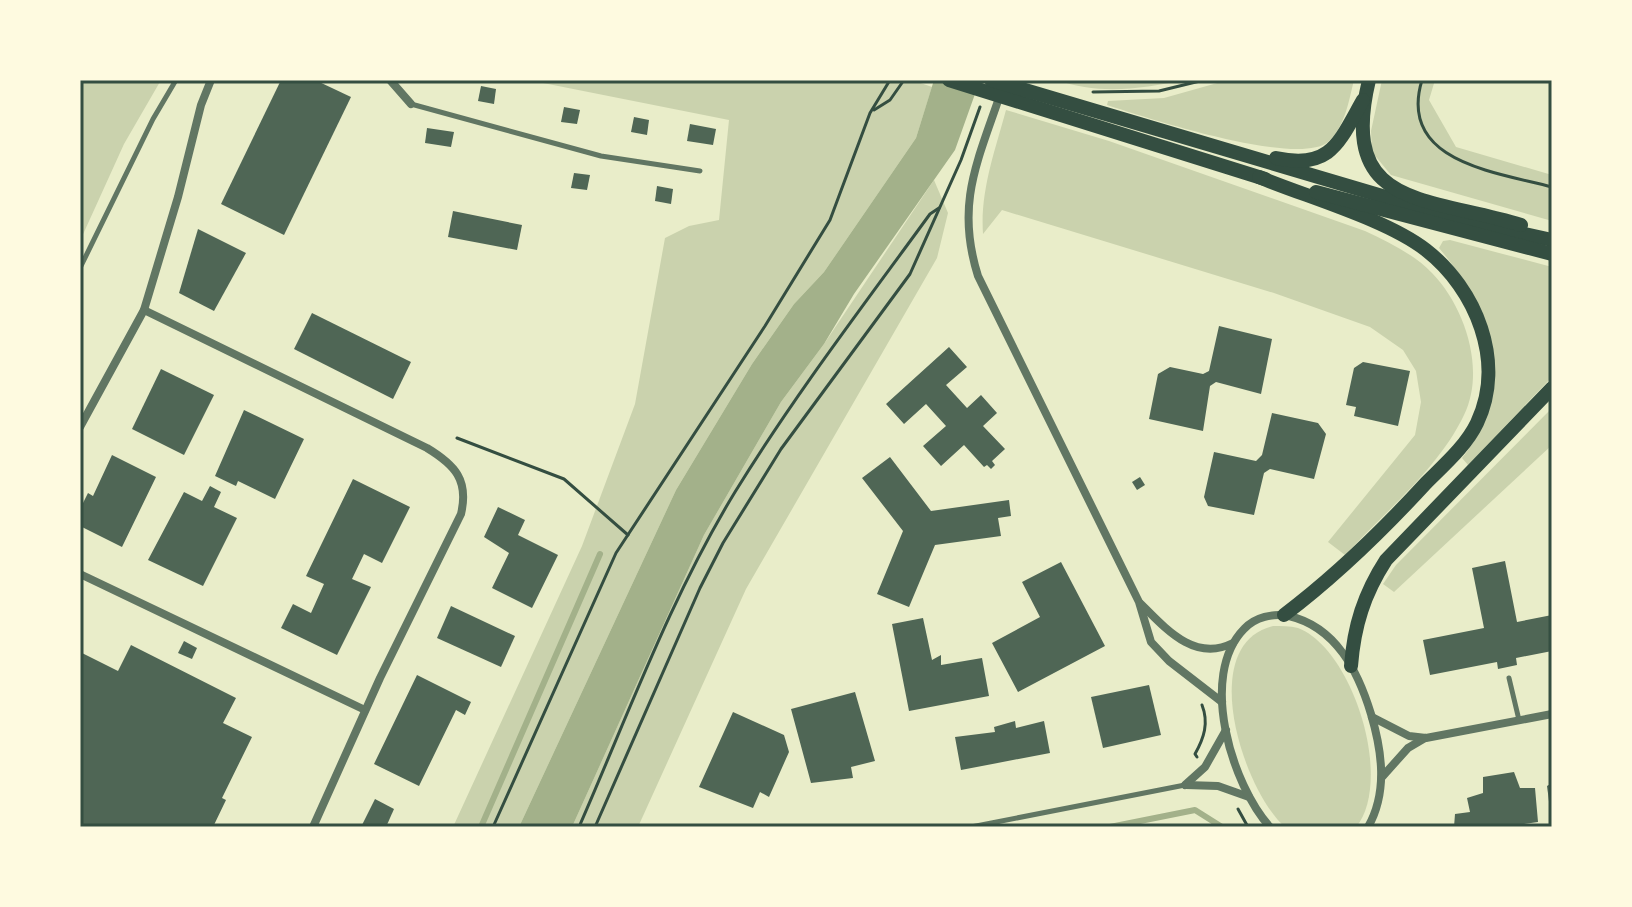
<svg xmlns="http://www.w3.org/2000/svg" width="1632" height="907" font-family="'PT Sans Narrow',sans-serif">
  <rect width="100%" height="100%" fill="#e9edc9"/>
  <g fill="#cad2ad">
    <path d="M80,80H161L124,144L80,241Z"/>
    <path d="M528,80H912L932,87L916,138L824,272L794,304L752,364L676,490L519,827H453L582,546L635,404L665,238L689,226L719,220L729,120Z"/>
    <path d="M1057,80H1184C1142,89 1098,95 1057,80Z"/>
    <path d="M1228,80H1354C1349,100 1345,127 1328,142C1297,167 1147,118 1107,105L1108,101L1164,98Z"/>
    <path d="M1382,80H1435L1429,100L1456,147L1552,175V221L1391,175L1372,152L1371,131Z"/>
    <path d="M1006,110L1109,141L1365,231C1388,242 1414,254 1432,273C1465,307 1486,370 1464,415C1439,468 1385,512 1345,555L1328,542L1415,435L1421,402L1416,371L1403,350L1370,327L1274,293L1002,210L983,234C980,191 995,151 1006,110Z"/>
    <path d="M934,180L948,213L937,258L746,589L638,827H572L704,535L781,402L824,344Z"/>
    <path d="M1450,240L1552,267V377L1468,465L1462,458C1518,389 1491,309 1439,248L1443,241Z"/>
    <path d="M1552,408V445L1394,592L1383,584L1396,565Z"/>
    <path d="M1273,626C1281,626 1290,626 1298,628C1353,649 1394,781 1356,827H1285C1244,792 1195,645 1273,626Z"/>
  </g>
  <path fill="#a3b18a" d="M934,80H980L955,150L854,294L824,344L781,402L704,535L572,827H519L676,490L752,364L794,304L824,272L916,138Z"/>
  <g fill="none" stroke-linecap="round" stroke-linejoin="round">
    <g stroke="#a3b18a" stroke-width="6">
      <path d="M481,827L600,554"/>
      <path d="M1110,827L1195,810L1222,827"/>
    </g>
  </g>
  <g fill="#4f6655">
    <path d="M281,80H315L351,97L284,235L221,204Z"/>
    <path d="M481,86L496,89L494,104L478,101Z"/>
    <path d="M564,107L580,110L577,124L561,122Z"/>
    <path d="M634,117L649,120L647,135L631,132Z"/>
    <path d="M690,124L716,129L713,145L687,141Z"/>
    <path d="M427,128L454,132L451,147L425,143Z"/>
    <path d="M574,173L590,175L587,190L571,188Z"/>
    <path d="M657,186L673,189L671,204L655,201Z"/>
    <path d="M453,211L522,225L517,250L448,237Z"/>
    <path d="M198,229L246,253L214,311L179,293Z"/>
    <path d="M312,313L411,362L393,399L294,349Z"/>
    <path d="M1219,326L1272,339L1261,394L1216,382L1210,386L1203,431L1149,419L1158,374L1170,367L1203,374L1209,371Z"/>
    <path d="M949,347L967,367L946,385L967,408L981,395L997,413L983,426L1005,449L992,461L995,465L991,469L987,465L984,467L964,445L941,466L923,446L946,426L926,404L904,424L886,404Z"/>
    <path d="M1363,362L1410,371L1398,426L1354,416L1356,407L1346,405L1354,368Z"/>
    <path d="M161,369L214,395L184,455L132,429Z"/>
    <path d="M244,410L304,439L275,499L238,481L236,486L215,476Z"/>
    <path d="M1272,413L1318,423L1326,434L1314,479L1270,469L1264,473L1254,515L1208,506L1204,497L1214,452L1256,461L1262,455Z"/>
    <path d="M112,455L156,477L122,547L80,526V509L88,493L93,496Z"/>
    <path d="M890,457L931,511L1009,500L1011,516L998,518L1001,536L935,545L909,607L877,594L903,531L862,478Z"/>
    <path d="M1140,477L1145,485L1137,490L1132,482Z"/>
    <path d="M353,479L410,507L382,563L364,554L352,579L371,587L337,655L281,628L293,604L311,613L324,584L306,576Z"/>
    <path d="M210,486L221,492L214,507L237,518L203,586L148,560L184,492L202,501Z"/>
    <path d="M498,507L525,520L518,535L558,555L532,608L492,588L509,553L484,537Z"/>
    <path d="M1505,561L1517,622L1552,615V651L1516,658L1517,665L1498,669L1497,662L1430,675L1423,640L1484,628L1472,568Z"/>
    <path d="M1061,562L1105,646L1018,692L992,643L1040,617L1022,582Z"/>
    <path d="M451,606L515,636L501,667L437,638Z"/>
    <path d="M923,618L932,660L941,655V665L982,658L989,696L909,711L892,624Z"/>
    <path d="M184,641L197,648L192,659L178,653Z"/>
    <path d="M131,645L236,698L223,723L252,737L222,798L226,800L213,827H80V652L118,671Z"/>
    <path d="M417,675L471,702L465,715L456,710L419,786L374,764Z"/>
    <path d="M1149,685L1161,735L1103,748L1091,697Z"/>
    <path d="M855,692L875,761L851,767L853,778L811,783L791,709Z"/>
    <path d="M733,712L784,735L789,752L769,797L760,792L753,808L699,787Z"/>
    <path d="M1015,721L1016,728L1044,721L1050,753L961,770L955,737L995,732L994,727Z"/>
    <path d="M1514,772L1520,788H1535L1538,822L1524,824V827H1454L1455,814L1470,812L1467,798L1483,793V777Z"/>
    <path d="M1552,783V809H1550L1547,786Z"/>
    <path d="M375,799L394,809L386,827H361Z"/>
  </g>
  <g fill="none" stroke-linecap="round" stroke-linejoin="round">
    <g stroke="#344e41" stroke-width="3">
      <path d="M1055,80L1068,81"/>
      <path d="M1422,80C1397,162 1496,172 1552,187"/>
      <path d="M1093,92L1159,91L1204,80"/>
      <path d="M874,110L890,100L904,80"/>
      <path d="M457,438L564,479L628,535"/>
      <path d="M1197,757L1195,754C1204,738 1209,723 1202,705"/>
      <path d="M1238,809L1248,827"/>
      <path d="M493,827L616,553L765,326L830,220L870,113L890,80"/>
      <path d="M579,827C628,715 671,597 735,492C794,396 863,306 930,214L939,208"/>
      <path d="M595,827L700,588L723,543L781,449L910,274L961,160L980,107"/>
    </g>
    <g stroke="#617663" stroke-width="5">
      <path d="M411,104L601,156L700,171"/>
      <path d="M80,268L153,119L176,80"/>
      <path d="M1509,678L1519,720"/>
      <path d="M971,827L1185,785"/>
    </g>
    <g stroke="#617663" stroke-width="8">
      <path d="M390,80L411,104"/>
      <path d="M1001,92C978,161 955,203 978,276L1139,602L1151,642L1169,661L1222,702"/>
      <path d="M144,310L427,448C455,465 469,480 461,514L380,678L313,827"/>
      <path d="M80,427L144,310L178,197L201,105L211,80"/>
      <path d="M80,574L365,710"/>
      <path d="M1141,604C1167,630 1195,662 1233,643"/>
      <path d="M1372,717L1409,736L1426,738L1552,714"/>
      <path d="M1382,777L1408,748L1425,738"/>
      <path d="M1185,785L1205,767L1226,730"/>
      <path d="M1186,785L1218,786L1249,797"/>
      <path d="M1270,827C1232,785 1198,676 1244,629C1255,617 1273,613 1289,616C1336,627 1358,671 1371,714C1382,751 1388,792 1368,827"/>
    </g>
    <g stroke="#344e41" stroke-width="14">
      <path d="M949,80L1265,179"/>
      <path d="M991,80L1470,222L1552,240"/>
      <path d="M1369,80C1338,210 1428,196 1521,225"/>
      <path d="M1276,158C1331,170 1339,142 1363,100"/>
      <path d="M1259,177C1307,197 1386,219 1426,250C1476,289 1506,362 1477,423C1466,446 1444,465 1426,483C1381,532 1337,575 1284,615"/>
      <path d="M1316,192L1552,254"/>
      <path d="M1351,666C1354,626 1364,594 1386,560L1552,388"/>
    </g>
  </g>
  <rect width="1632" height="907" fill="none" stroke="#fefae0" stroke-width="164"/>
  <rect x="82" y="82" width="1468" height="743" fill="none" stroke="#344e41" stroke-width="3"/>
</svg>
